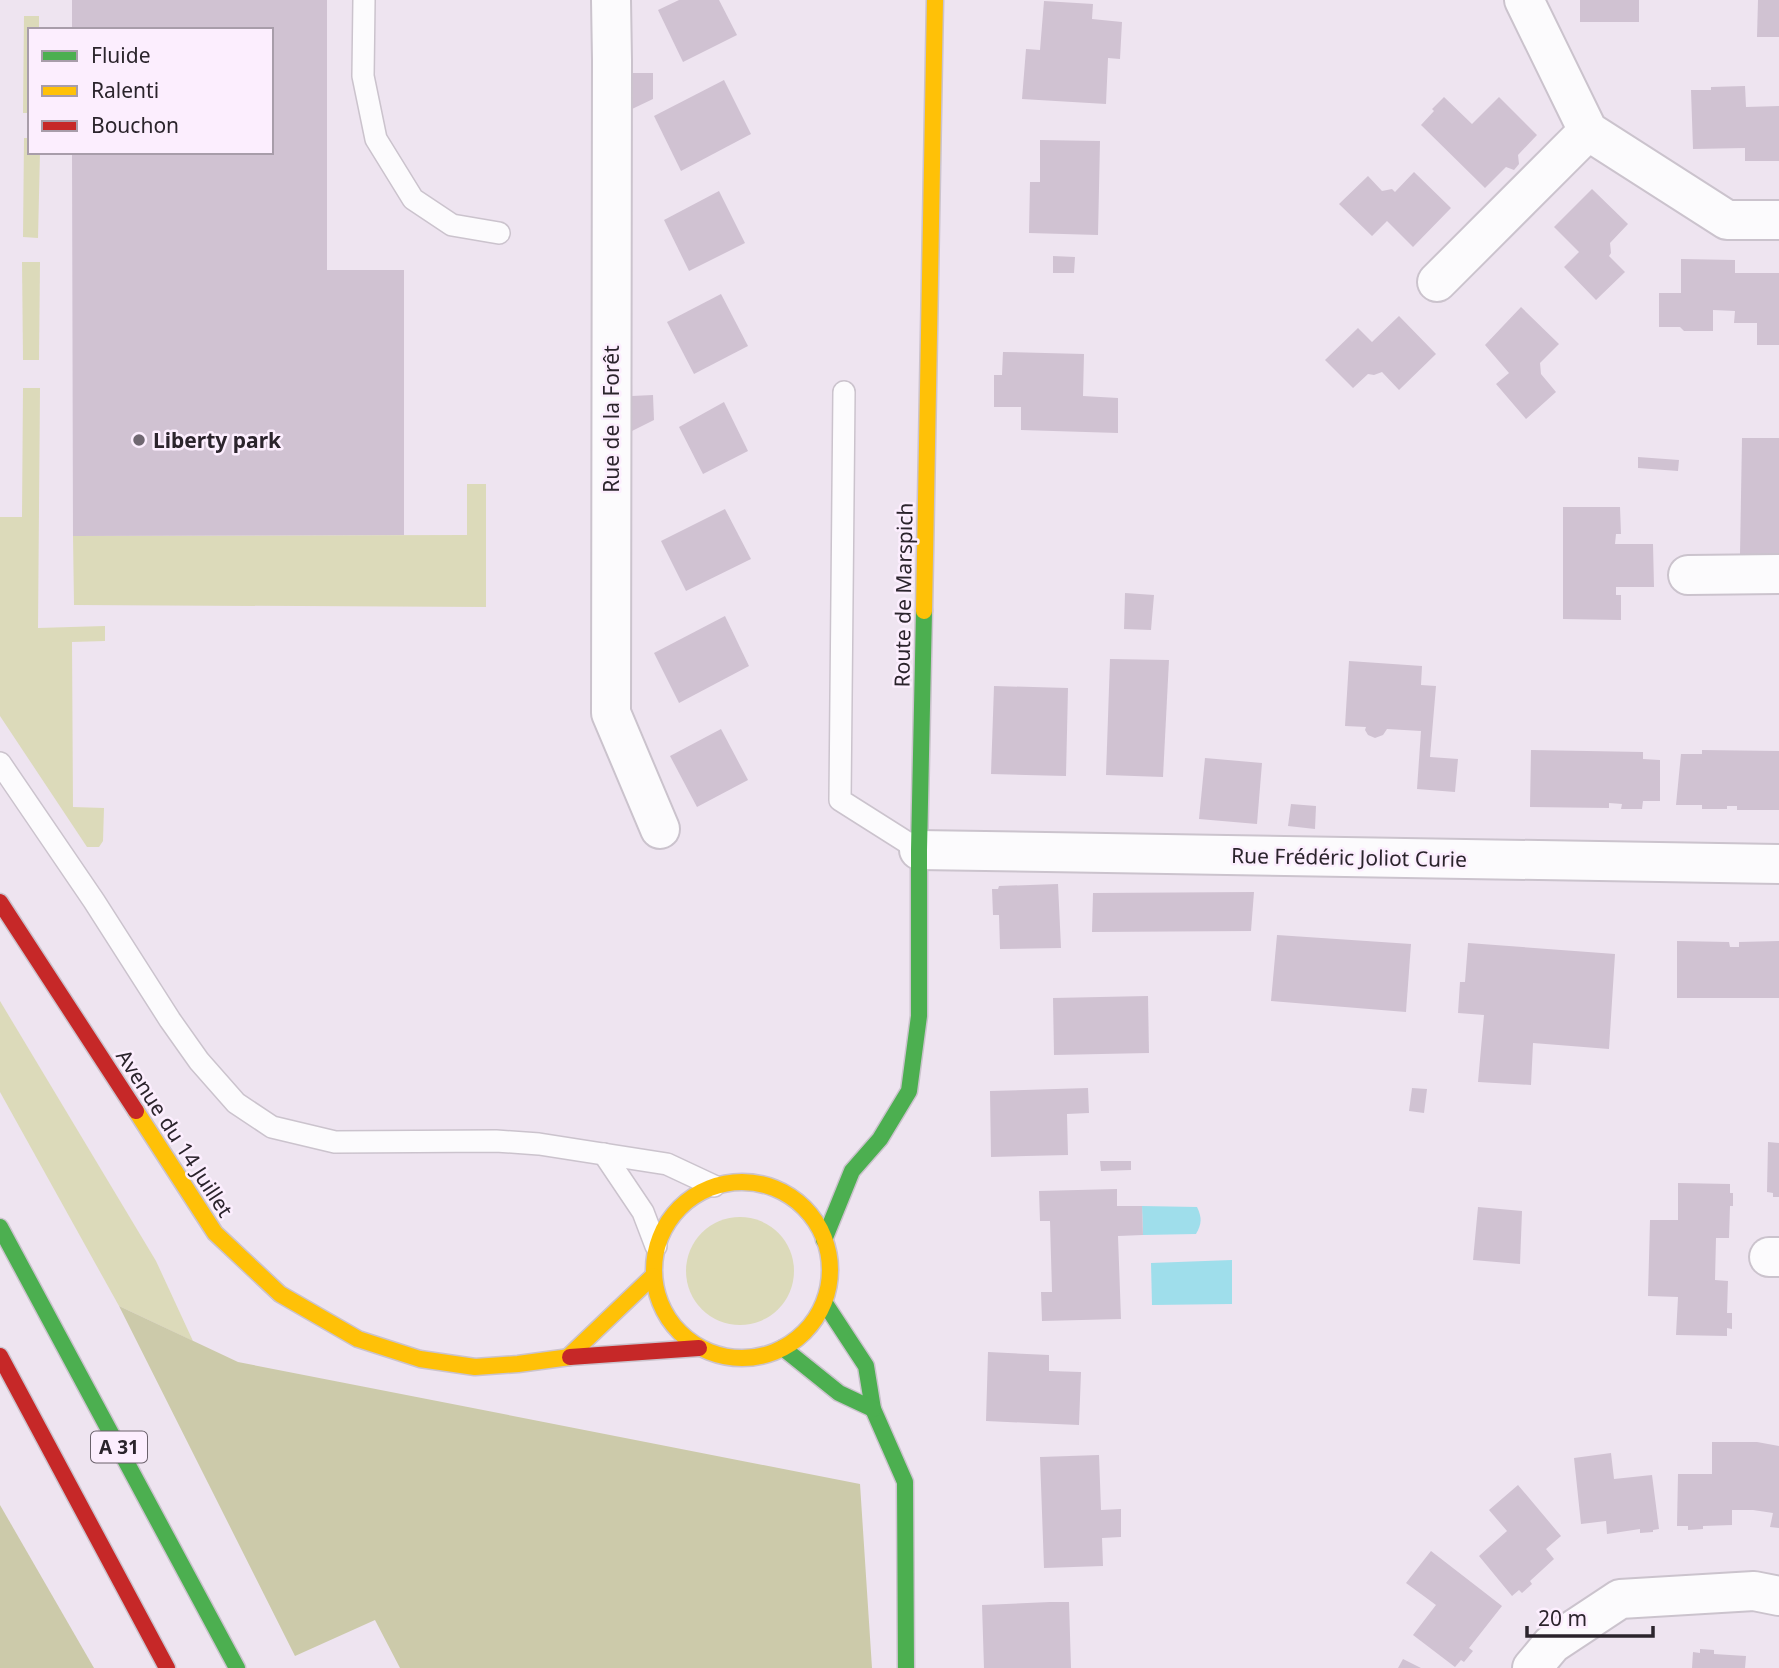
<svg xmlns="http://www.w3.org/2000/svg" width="1779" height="1668" font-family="'Noto Sans',sans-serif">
  <rect width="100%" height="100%" fill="#eee4f0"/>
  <g fill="#dcdaba">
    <path d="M24,16H39V30H30V113H23Z"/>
    <path d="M24,138H30V152H40L38,238L23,237Z"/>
    <path d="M22,262H40L39,360H23Z"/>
    <path d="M23,388H40L38,628L105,626V641L72,642L73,807L104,808L103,841L99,847H87L0,716V517H22Z"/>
    <path d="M467,484H486V607L74,605L73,536L467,535Z"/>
    <path d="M0,1001L156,1261L193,1341L119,1306L0,1092Z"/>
    <circle cx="740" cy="1271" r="54"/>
  </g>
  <g fill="#cccaaa">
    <path d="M119,1306L238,1362L860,1484L872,1668H400L375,1620L295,1656Z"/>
    <path d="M0,1505L94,1668H0Z"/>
  </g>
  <g fill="#9fdeeb">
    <path d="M1142,1206L1197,1207C1202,1218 1202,1223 1196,1234L1143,1235Z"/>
    <path d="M1232,1260V1304L1152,1305L1151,1263Z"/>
  </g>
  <g fill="#d0c2d2">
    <path d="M72,0H327V270H404V535L73,536L72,152H271V30H72Z"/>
    <path d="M679,0H719L737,35L683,62L658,10Z"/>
    <rect x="1580" y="0" width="59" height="22"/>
    <path d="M1758,0H1779V37H1757Z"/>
    <path d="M1044,1L1093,4L1092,19L1122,22L1120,59L1108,58L1106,104L1022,99L1026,49L1040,50Z"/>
    <path d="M631,73H653V99L632,109Z"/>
    <path d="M724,80L751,134L681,171L654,116Z"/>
    <path d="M1745,86L1746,107L1779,106V161H1745V148L1693,149L1691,90H1711V87Z"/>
    <path d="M1444,97L1472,124L1499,97L1537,135L1518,155L1519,164L1514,170L1506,167L1485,188L1421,125L1434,111L1432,109Z"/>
    <path d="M1040,140L1100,141L1098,235L1029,233L1030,182H1040Z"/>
    <path d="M1414,172L1451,208L1413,247L1387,221L1372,236L1339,204L1368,176L1382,191L1392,189L1395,192Z"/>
    <path d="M1592,189L1628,224L1610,243L1611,253L1609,256L1625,272L1596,300L1564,267L1579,252L1554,227Z"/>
    <path d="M719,191L745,243L689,271L664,220Z"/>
    <path d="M1053,256L1075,257L1074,273H1053Z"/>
    <path d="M1681,259L1735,260V273H1779V345H1757V323H1734L1735,311L1713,310V331H1684L1680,327H1659V293H1681Z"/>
    <path d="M721,294L748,346L694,374L667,322Z"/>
    <path d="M1521,307L1559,344L1540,363L1541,374L1556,392L1526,419L1496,384L1509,373L1485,345Z"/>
    <path d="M1399,316L1436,354L1399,390L1382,372L1374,375L1368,374L1353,388L1325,360L1358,328L1372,342Z"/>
    <path d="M1003,352L1084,354L1083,396L1118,398V433L1021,430V407H994V375H1002Z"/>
    <path d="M653,395L654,420L632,431V396Z"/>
    <path d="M724,402L748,451L703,474L679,427Z"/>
    <path d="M1742,438H1779V556L1740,555Z"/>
    <path d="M1638,457L1679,460L1678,471L1638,468Z"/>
    <path d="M1563,507H1620L1621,534H1616L1615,544H1653L1654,587H1616V595H1621V620L1563,619Z"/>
    <path d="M725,509L751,559L686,591L661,541Z"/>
    <path d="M1125,593L1154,595L1151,630L1124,629Z"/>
    <path d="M725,616L749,666L679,703L654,653Z"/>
    <path d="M1110,659L1169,660L1163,777L1106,775Z"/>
    <path d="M1349,661L1422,666L1421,685L1436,686L1430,757L1458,759L1455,792L1417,789L1421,731L1387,729L1383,735L1375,738L1368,735L1365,730L1366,727L1345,726Z"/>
    <path d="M994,686L1068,688L1066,776L991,774Z"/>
    <path d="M721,729L748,780L697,807L670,756Z"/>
    <path d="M1531,750L1643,752V759L1660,760V801H1643L1642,809H1621L1622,804L1609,803V808L1530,807Z"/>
    <path d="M1702,750L1779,751V810H1737V806H1727V809H1702V805H1676L1681,754H1702Z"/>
    <path d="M1205,758L1262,763L1257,824L1199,819Z"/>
    <path d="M1291,804L1316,806L1315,829L1288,826Z"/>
    <path d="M1058,884L1061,948L1000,949L999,915H993L992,889H998L999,886Z"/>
    <path d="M1254,892L1251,931L1092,932L1093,893Z"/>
    <path d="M1277,935L1411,944L1406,1012L1271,1001Z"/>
    <path d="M1677,941L1729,942L1730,947H1739V942L1779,941V998H1677Z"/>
    <path d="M1468,943L1615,954L1609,1049L1533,1043L1531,1085L1478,1082L1484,1015L1458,1013L1460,982H1465Z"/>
    <path d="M1148,996L1149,1053L1054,1055L1053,998Z"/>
    <path d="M1088,1088L1089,1113L1067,1114L1068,1155L991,1157L990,1091Z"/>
    <path d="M1412,1088L1427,1089L1424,1113L1409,1111Z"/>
    <path d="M1768,1142L1779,1143V1197H1773V1193L1767,1192Z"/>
    <path d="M1100,1161H1131V1170L1101,1171Z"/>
    <path d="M1678,1183L1730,1184V1193H1733V1206H1730L1729,1238H1716L1715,1280L1728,1281L1727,1313H1732V1329L1727,1328V1336L1676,1335L1678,1297L1648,1296L1650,1220H1678Z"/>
    <path d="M1117,1189V1206H1142L1143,1235L1118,1236L1121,1319L1042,1321L1041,1292H1052L1050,1221H1040L1039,1191Z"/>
    <path d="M1478,1207L1522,1211L1520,1264L1473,1260Z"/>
    <path d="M988,1352L1049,1355V1371L1081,1372L1079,1425L986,1421Z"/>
    <path d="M1712,1442H1757L1779,1446V1528L1770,1527L1773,1513L1753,1510H1732V1525L1703,1526V1529L1688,1530V1526H1677L1678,1474H1712Z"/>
    <path d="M1611,1453L1614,1479L1652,1475L1659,1529L1653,1530V1532L1640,1533V1529L1607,1534L1606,1521L1581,1524L1574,1458Z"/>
    <path d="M1099,1455L1101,1510L1121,1509V1537L1102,1538L1103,1566L1044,1568L1040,1457Z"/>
    <path d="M1518,1485L1561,1536L1546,1549L1554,1559L1530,1581L1532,1584L1522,1593L1519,1590L1512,1596L1479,1556L1507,1531L1489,1510Z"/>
    <path d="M1431,1551L1502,1606L1469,1648L1473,1651L1464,1662L1461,1660L1455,1667L1413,1635L1436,1605L1406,1583Z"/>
    <path d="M1050,1602H1069L1071,1668H984L982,1605Z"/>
    <path d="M1700,1649L1714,1650V1654L1746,1656L1745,1668H1692L1693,1652L1700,1653Z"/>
    <path d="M1403,1659L1421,1668H1398Z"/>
  </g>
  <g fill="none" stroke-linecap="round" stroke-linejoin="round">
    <g stroke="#cbc3cd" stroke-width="24">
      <g id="lane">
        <path d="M364,0L363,76L376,139L413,199L452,225L499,233"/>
        <path d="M844,392L840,800L919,850"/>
        <path d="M0,763L94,901L170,1020L199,1061L236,1103L272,1127L335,1142L496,1141L539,1144L667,1164L714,1186"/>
        <path d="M604,1154L643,1212L656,1246"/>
      </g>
    </g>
    <g stroke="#cbc3cd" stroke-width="42">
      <g id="street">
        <path d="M611,0L612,60L611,713L660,829"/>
        <path d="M1524,0L1588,131L1727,220H1779"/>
        <path d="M1437,282L1588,131"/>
        <path d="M1688,575L1779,574"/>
        <path d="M919,850L1779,864"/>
        <path d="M1769,1257H1779"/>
        <path d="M1532,1668L1552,1644L1620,1599L1754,1591L1779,1596"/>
      </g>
    </g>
    <g stroke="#cbc3cd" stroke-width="19">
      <g id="fast">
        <path d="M0,1227L237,1668"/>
        <path d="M824,1240L852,1171L880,1139L909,1091L919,1016V850L924,611"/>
        <path d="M826,1305L866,1366L873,1409L905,1482L906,1668"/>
        <path d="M783,1348L839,1393L873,1409"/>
      </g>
    </g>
    <g stroke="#cbc3cd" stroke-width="19">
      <g id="slow">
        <path d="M924,611L935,0"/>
        <path d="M136,1111L215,1233L280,1294L358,1339L420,1359L475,1367L518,1364L570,1357"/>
        <circle cx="742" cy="1270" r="88"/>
        <path d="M568,1357L653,1276"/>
      </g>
    </g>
    <g stroke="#cbc3cd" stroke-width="19">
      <g id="jam">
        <path d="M0,902L136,1111"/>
        <path d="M0,1356L167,1668"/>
        <path d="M570,1357L699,1348"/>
      </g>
    </g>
    <use href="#lane" stroke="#fcfbfd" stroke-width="21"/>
    <use href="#street" stroke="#fcfbfd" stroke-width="38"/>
    <use href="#fast" stroke="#4caf50" stroke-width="16"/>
    <use href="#slow" stroke="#ffc107" stroke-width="16"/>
    <use href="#jam" stroke="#c62828" stroke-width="16"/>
  </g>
  <circle fill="#6f6771" stroke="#fceefe" stroke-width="2.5" cx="139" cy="440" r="7"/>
  <g text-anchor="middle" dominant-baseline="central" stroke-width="5" stroke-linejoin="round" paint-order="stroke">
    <rect fill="#fceefe" stroke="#6a616b" stroke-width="2" x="91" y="1431.5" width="56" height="31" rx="5"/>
    <g font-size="19" font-weight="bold" fill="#2b242c">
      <text x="119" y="1447">A 31</text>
    </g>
    <g font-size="21" fill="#2b242c" stroke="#fceefe">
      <text transform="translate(611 419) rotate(-90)">Rue de la Forêt</text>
      <text transform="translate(903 595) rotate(-89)">Route de Marspich</text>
      <text transform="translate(1349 857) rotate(1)">Rue Frédéric Joliot Curie</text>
      <text transform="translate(175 1133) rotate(57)">Avenue du 14 Juillet</text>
    </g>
    <g font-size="21" font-weight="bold" fill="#2b242c" stroke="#fceefe" text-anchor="start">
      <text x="153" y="440">Liberty park</text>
    </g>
  </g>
  <rect x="28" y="28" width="245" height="126" fill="#fceefe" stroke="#a89daa" stroke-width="2"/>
  <rect x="42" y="51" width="35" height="10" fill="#4caf50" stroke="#a89daa" stroke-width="2"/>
  <text x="91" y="63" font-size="21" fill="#2b242c">Fluide</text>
  <rect x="42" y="86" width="35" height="10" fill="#ffc107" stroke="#a89daa" stroke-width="2"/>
  <text x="91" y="98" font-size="21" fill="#2b242c">Ralenti</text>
  <rect x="42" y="121" width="35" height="10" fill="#c62828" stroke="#a89daa" stroke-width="2"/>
  <text x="91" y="133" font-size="21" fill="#2b242c">Bouchon</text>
  <path d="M1527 1626v10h126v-10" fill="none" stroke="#2b242c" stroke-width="3.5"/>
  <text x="1538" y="1626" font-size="21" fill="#2b242c" stroke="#fceefe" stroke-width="5" paint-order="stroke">20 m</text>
</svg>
